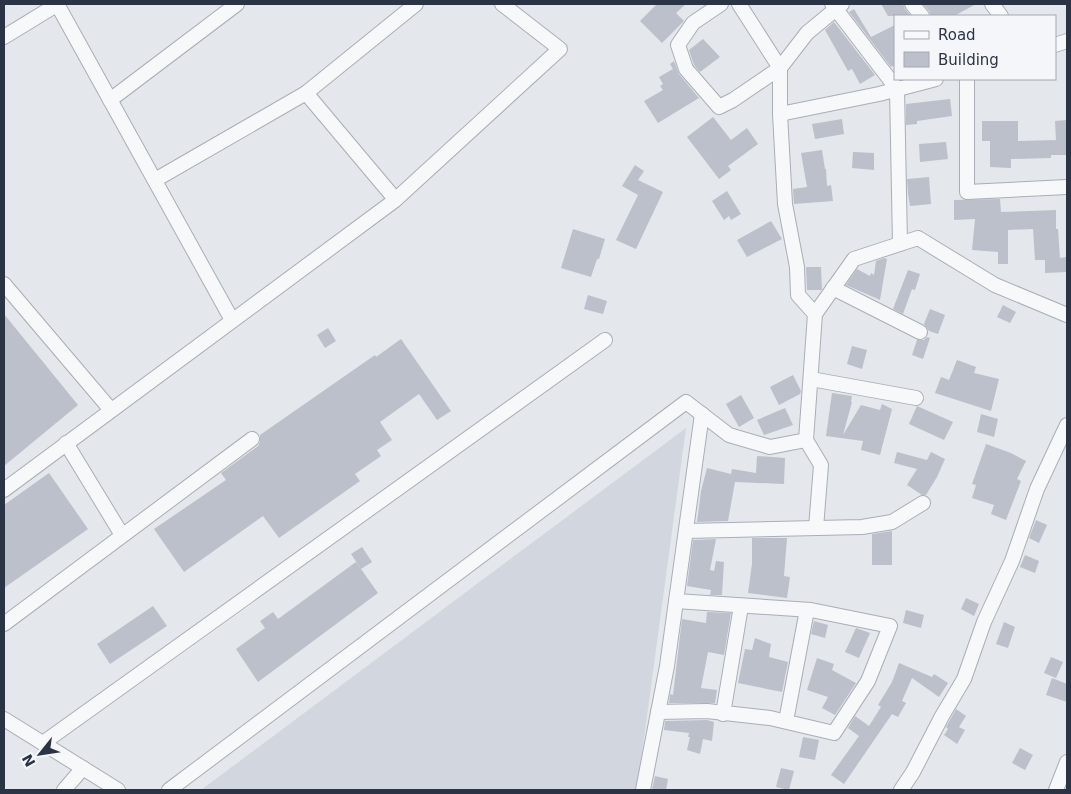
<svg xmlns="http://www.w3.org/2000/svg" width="1071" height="794" font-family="'DejaVu Sans',sans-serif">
  <rect width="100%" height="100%" fill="#e4e7ec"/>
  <path fill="#d2d6de" d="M686,428L637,790H201Z"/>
  <g fill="#bbc0ca">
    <path d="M657,4H686L676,13L684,21L662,43L640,21Z"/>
    <path d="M881,4H903L905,9L911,16H888Z"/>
    <path d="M923,4H976L954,16H931L929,11Z"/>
    <path d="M854,9L871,37L895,25V65L891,67L849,12Z"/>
    <path d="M834,22L875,75L860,84L852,69L848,71L825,30Z"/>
    <path d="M703,39L720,57L700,72L694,65L689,50Z"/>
    <path d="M674,61L679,74L699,98L658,123L644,101L663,90L660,86L663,84L659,77L673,69L670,64Z"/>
    <path d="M950,99L952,116L917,121V124L906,125V104Z"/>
    <path d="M713,117L731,140L747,128L758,144L728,166L731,170L719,179L687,137Z"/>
    <path d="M842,119L844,134L815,139L812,124Z"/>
    <path d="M1067,120V155H1051V158L1011,159V168L990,167V141H982V121H1018V141L1056,140L1055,121Z"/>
    <path d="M946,142L948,159L920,162L919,144Z"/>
    <path d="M822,150L825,169H826L827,186L831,185L833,201L794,204L793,189L807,187L801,153Z"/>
    <path d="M853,152L874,153V170L852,168Z"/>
    <path d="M635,165L644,171L638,180L663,192L636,249L616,240L638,195L622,186Z"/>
    <path d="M929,177L931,204L910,206L908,194L907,179Z"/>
    <path d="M727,191L741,214L731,220L729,216L724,220L712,201Z"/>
    <path d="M1000,199L1001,212L1056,210V229H1058L1060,258L1066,257L1067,272L1045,273V260H1035L1033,229L1008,230V264H998V252L972,250L975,219L954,220V200Z"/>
    <path d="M771,221L782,239L747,257L737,240Z"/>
    <path d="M573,229L605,239L599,259H597L591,277L561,268Z"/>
    <path d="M884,258L887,259L880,300L846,285L857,269L870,276L871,273L874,275L876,261Z"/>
    <path d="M806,267H821L822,290H807Z"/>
    <path d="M908,270L920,274L915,290L912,289L903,314L893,309Z"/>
    <path d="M588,295L607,301L603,314L584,309Z"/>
    <path d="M1003,305L1016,312L1010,323L997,317Z"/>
    <path d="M930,309L945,315L938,334L929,331L924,324Z"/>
    <path d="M4,314L78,405L4,466Z"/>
    <path d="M328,328L336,341L325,348L317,335Z"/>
    <path d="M927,337L930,338L923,359L912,355L917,340H924Z"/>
    <path d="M401,339L451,411L437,420L419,394L380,422L392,440L377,450L381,456L355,474L360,481L279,538L263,516L184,572L154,529L226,480L221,473L258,446L260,442V435L375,355L376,357Z"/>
    <path d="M852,346L867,350L862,369L847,364Z"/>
    <path d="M957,360L976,367L974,373L999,379L991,411L935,393L941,377L949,380Z"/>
    <path d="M793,375L801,391L800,394L779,405L770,387Z"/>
    <path d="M832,393L852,396L851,402H852L843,435L861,405L880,410L882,404L892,409L880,455L861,450L863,441L826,436Z"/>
    <path d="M741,395L754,418L739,427L726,404Z"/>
    <path d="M917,406L953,422L944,440L909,424Z"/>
    <path d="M785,408L793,425L764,435L757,420Z"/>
    <path d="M981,414L998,419L994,437L977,432Z"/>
    <path d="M986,444L1011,453L1026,461L1017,479L1021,481L1006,520L991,514L994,505L972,498L976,485L972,484Z"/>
    <path d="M897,452L927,460L931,452L945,459L937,477L926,495H922L907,485L917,469L894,463Z"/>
    <path d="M757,456L785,458L784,484L735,482L728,521L697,522L701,491L707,468L731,474L732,469L756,473Z"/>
    <path d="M49,473L88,529L4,588V505Z"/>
    <path d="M1036,520L1047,525L1039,543L1029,538Z"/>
    <path d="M892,531V565H872V534Z"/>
    <path d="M752,538H787L784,576L790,577L787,598L748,593L752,564Z"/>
    <path d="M716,539L710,570L714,571L716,561L724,562L722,595H710L711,590L687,586L693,540Z"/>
    <path d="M362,547L372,562L361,569L351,554Z"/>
    <path d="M1025,555L1039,561L1035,573L1020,567Z"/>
    <path d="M356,562L378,593L258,682L236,649L265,628L260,621L273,612L278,619Z"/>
    <path d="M966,598L979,604L974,616L961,609Z"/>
    <path d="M153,606L167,626L110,664L97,644Z"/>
    <path d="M906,610L924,615L921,628L903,623Z"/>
    <path d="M707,612L731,613L724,655L708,652L701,688L717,690L715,703H669L670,694L673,695L682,619L706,623Z"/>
    <path d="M814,621L828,625L825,638L811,634Z"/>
    <path d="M1004,622L1015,627L1008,648L996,644Z"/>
    <path d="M856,628L870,633L859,658L845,652Z"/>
    <path d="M755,638L771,644L769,657L788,662L782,692L738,683L745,649L752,650Z"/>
    <path d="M1051,657L1063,662L1056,678L1044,673Z"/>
    <path d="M817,658L834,664L832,670L856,683L835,715L822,708L828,697L807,690Z"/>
    <path d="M899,663L932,677L934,674L948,683L939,697L912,678L902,701L906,703L898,717L892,714L844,784L831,775L859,736L848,728L855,716L869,726L881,707L878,705L892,682Z"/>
    <path d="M1052,678L1067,684V702L1046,695Z"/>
    <path d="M956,709L966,716L959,727L965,730L957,744L944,735L948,729L946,727Z"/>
    <path d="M707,720L714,722L712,741L703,739L700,754L687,750L690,737H688L689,733L664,730L665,721Z"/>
    <path d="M803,737L819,740L815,760L799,757Z"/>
    <path d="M1020,748L1033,755L1025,770L1012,763Z"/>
    <path d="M781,768L794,771L789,790L776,787Z"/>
    <path d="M655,776L668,779L666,790H652Z"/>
  </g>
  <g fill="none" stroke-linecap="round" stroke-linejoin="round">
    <g stroke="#a9aeb7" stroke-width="16">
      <g id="minor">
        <path d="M57,4L232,320"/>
        <path d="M721,4L693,23L678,45L686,69L719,107L733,100L780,68L739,4"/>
        <path d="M832,4L897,89L900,244"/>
        <path d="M912,4L922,16"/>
        <path d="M992,4L1001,16"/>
        <path d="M4,37L58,4"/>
        <path d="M1055,45L1067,41"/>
        <path d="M967,79V192L1067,187"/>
        <path d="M306,93L390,193"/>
        <path d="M110,100L237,4"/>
        <path d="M780,114L879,94L936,79"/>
        <path d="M155,180L306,93L416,4"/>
        <path d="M4,284L111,410"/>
        <path d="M833,288L920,332"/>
        <path d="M815,314L798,295L797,267L785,204L780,114V68L807,33L842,4"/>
        <path d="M811,379L916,398"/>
        <path d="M806,440L821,465L816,528"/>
        <path d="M66,443L122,535"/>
        <path d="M4,490L394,201L560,49L502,4"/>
        <path d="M686,531L862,527L892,522L923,503"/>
        <path d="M4,624L252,439"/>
        <path d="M658,712L707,711L770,718L834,733L868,681L890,626L811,610L676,601"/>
        <path d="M723,714L741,606"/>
        <path d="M4,719L118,790"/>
        <path d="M786,721L807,610"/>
        <path d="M43,743L605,340"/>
        <path d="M64,790L83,768"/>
        <path d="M169,790L686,402L729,435L770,447L806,440L815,314L854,259L918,238L995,285L1067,315"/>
        <path d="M643,790L667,666L702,414"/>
        <path d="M901,790L913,772L942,716L964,679L984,622L1012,561L1037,489L1067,425"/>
        <path d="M1056,790L1067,762"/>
      </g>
    </g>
    <use href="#minor" stroke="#f7f8fa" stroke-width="14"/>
  </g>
  <rect width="1071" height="794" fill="none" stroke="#2b3445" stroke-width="10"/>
  <rect x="894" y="15" width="162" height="65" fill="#f4f6f9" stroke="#a4a8b1"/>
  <rect x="904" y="31" width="25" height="8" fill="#f7f8fa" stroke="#a4a8b1"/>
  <text x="938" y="40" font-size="15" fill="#2b3445">Road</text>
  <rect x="904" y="52" width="25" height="15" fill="#bbc0ca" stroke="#a4a8b1"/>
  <text x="938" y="65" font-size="15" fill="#2b3445">Building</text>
  <g transform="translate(40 754) rotate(240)" stroke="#f4f6f9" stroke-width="4" paint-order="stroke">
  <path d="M0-4L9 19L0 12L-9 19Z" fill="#2b3445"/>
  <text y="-8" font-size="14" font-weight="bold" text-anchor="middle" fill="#2b3445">N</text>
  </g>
</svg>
